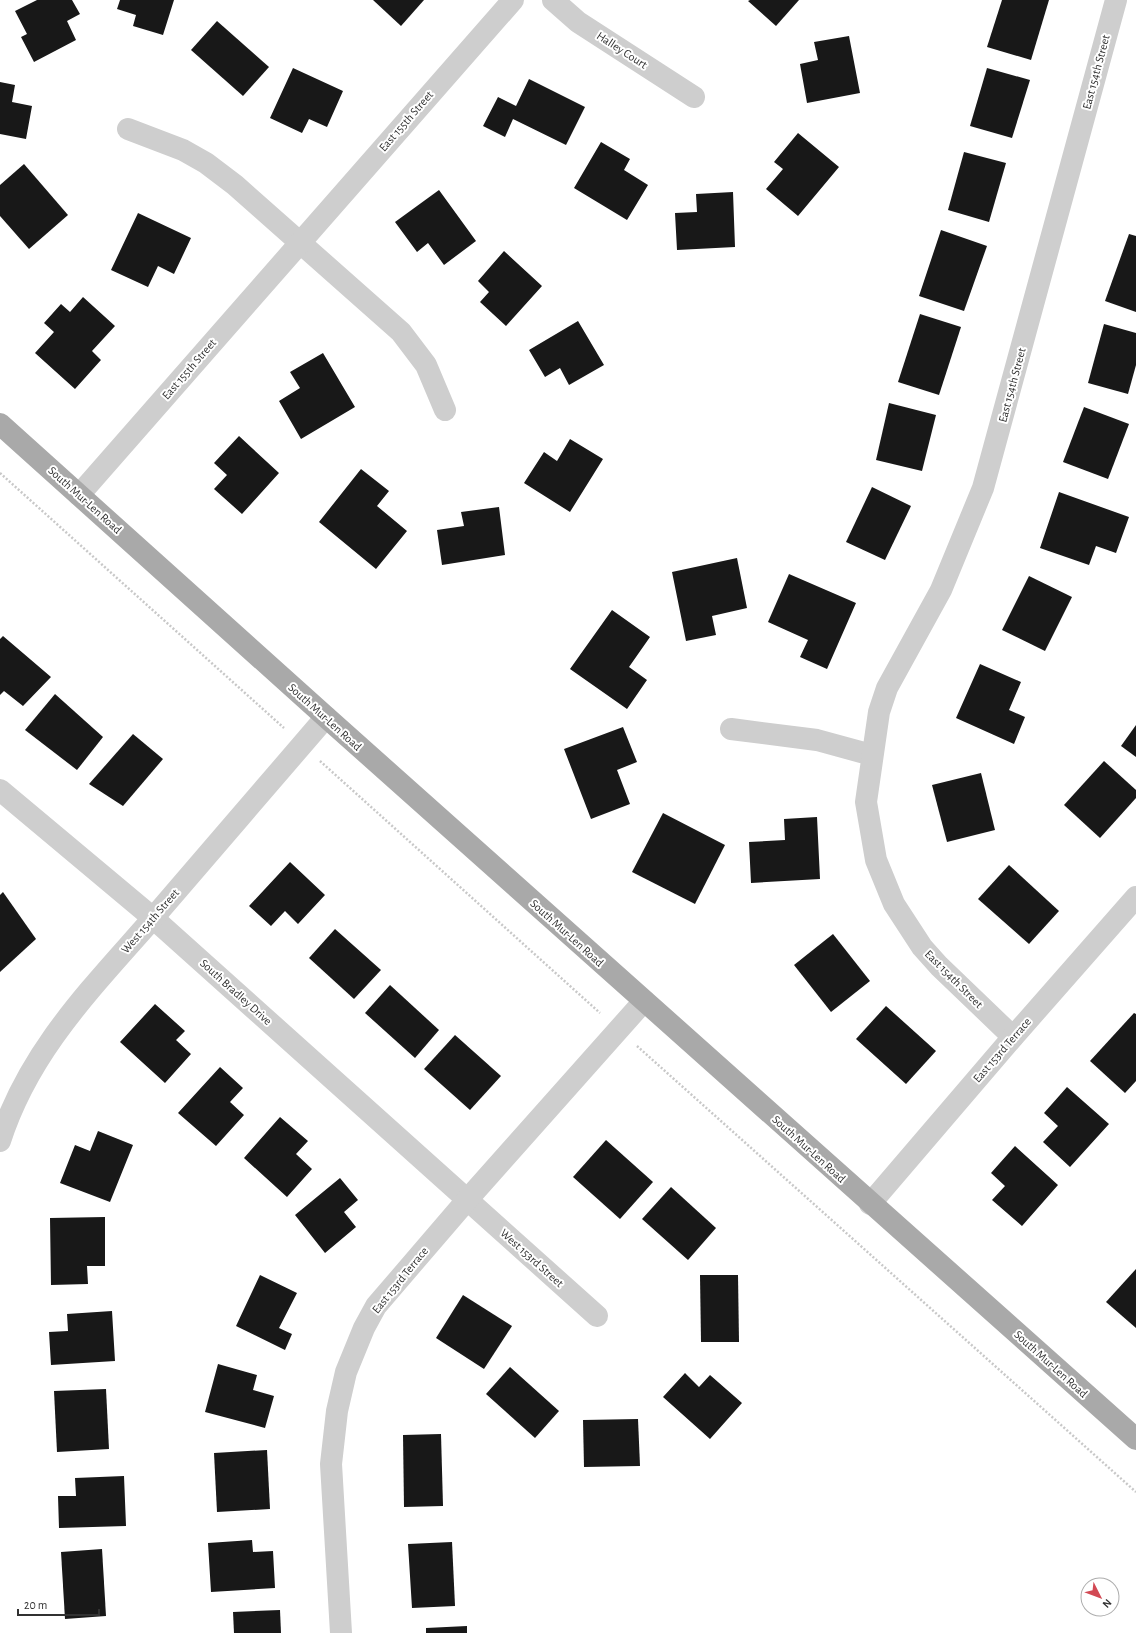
<svg xmlns="http://www.w3.org/2000/svg" width="1136" height="1633" font-family="'Alegreya Sans',sans-serif">
  <rect width="100%" height="100%" fill="#fff"/>
  <g fill="#181818">
    <path d="M37,0H72L80,14L67,21L76,40L34,62L21,37L27,34L15,11Z"/>
    <path d="M120,0H174L163,35L133,26L136,15L117,9Z"/>
    <path d="M373,0H424L401,26Z"/>
    <path d="M750,0H799L776,26L748,1Z"/>
    <path d="M1002,0H1049L1031,60L987,47Z"/>
    <path d="M217,21L269,67L243,96L191,50Z"/>
    <path d="M849,36L860,93L807,103L800,64L818,60L814,42Z"/>
    <path d="M293,68L343,91L327,127L309,119L302,133L270,118Z"/>
    <path d="M987,68L1030,80L1012,138L970,126Z"/>
    <path d="M529,79L585,107L566,145L513,119L505,137L483,126L498,97L516,106Z"/>
    <path d="M0,82L15,85L12,102L32,106L26,139L0,134Z"/>
    <path d="M798,133L839,167L798,216L766,189L783,169L774,162Z"/>
    <path d="M601,142L630,159L624,170L648,185L627,220L574,188Z"/>
    <path d="M964,152L1006,163L989,222L948,210Z"/>
    <path d="M24,164L68,215L29,249L0,216V185Z"/>
    <path d="M439,190L476,241L444,265L428,243L417,252L395,222Z"/>
    <path d="M733,192L735,247L677,250L675,213L697,212L696,194Z"/>
    <path d="M138,213L191,238L174,274L158,266L148,287L111,270Z"/>
    <path d="M941,230L987,246L964,311L919,296Z"/>
    <path d="M1129,234L1136,236V312L1105,301Z"/>
    <path d="M504,251L542,286L506,326L480,302L489,292L478,281Z"/>
    <path d="M83,297L115,326L92,351L101,360L75,389L35,353L54,332L44,323L61,304L70,312Z"/>
    <path d="M920,314L961,327L939,395L898,382Z"/>
    <path d="M578,321L604,365L569,385L560,368L545,377L529,350Z"/>
    <path d="M1104,324L1136,333V365L1128,394L1088,383Z"/>
    <path d="M323,353L355,407L301,439L279,401L300,388L290,372Z"/>
    <path d="M889,403L936,415L922,471L876,460Z"/>
    <path d="M1084,407L1129,424L1108,479L1063,462Z"/>
    <path d="M239,436L279,473L242,514L214,489L227,475L214,463Z"/>
    <path d="M570,439L603,459L570,512L524,483L544,452L557,461Z"/>
    <path d="M361,469L389,491L377,506L407,531L376,569L319,522Z"/>
    <path d="M872,487L911,506L885,560L846,542Z"/>
    <path d="M1059,492L1129,517L1116,553L1096,546L1089,565L1040,548Z"/>
    <path d="M499,507L505,555L442,565L437,530L464,526L461,512Z"/>
    <path d="M737,558L747,608L712,616L716,635L686,641L672,572Z"/>
    <path d="M789,574L856,603L827,669L800,657L808,640L768,622Z"/>
    <path d="M1029,576L1072,597L1045,651L1002,630Z"/>
    <path d="M612,610L650,637L629,667L647,680L627,709L570,669Z"/>
    <path d="M3,636L51,677L23,706L4,691L0,695V639Z"/>
    <path d="M980,664L1021,682L1009,710L1025,717L1014,744L956,718Z"/>
    <path d="M55,694L103,737L77,770L25,730Z"/>
    <path d="M1136,725V757L1121,746Z"/>
    <path d="M623,727L637,762L617,770L630,804L591,819L564,749Z"/>
    <path d="M133,734L163,759L123,806L89,784Z"/>
    <path d="M1104,761L1136,790V798L1100,838L1064,805Z"/>
    <path d="M981,773L995,830L947,842L932,785Z"/>
    <path d="M663,813L725,845L695,904L632,872Z"/>
    <path d="M817,817L820,879L751,883L749,842L785,840L784,819Z"/>
    <path d="M290,862L325,895L298,924L285,911L271,926L249,906Z"/>
    <path d="M1009,865L1059,911L1029,944L978,899Z"/>
    <path d="M3,892L36,939L0,972V895Z"/>
    <path d="M335,929L381,970L354,999L309,958Z"/>
    <path d="M833,934L870,981L831,1012L794,965Z"/>
    <path d="M390,985L439,1030L415,1058L365,1013Z"/>
    <path d="M155,1004L185,1031L176,1040L191,1054L165,1083L120,1042Z"/>
    <path d="M886,1006L936,1051L906,1084L856,1039Z"/>
    <path d="M1134,1013L1136,1014V1081L1125,1093L1090,1061Z"/>
    <path d="M455,1035L501,1076L470,1110L424,1069Z"/>
    <path d="M220,1067L243,1088L230,1102L244,1115L216,1146L178,1113Z"/>
    <path d="M1067,1087L1109,1124L1070,1167L1043,1142L1058,1126L1044,1113Z"/>
    <path d="M280,1117L308,1141L296,1154L312,1169L287,1197L244,1158Z"/>
    <path d="M98,1131L133,1145L110,1202L60,1183L75,1145L90,1151Z"/>
    <path d="M606,1140L653,1182L620,1219L573,1177Z"/>
    <path d="M1015,1146L1058,1185L1022,1226L992,1200L1005,1186L991,1173Z"/>
    <path d="M340,1178L358,1200L344,1212L356,1227L325,1253L295,1215Z"/>
    <path d="M671,1187L716,1228L688,1260L642,1219Z"/>
    <path d="M105,1217V1266H87L88,1284L51,1285L50,1218Z"/>
    <path d="M1136,1269V1328L1106,1302Z"/>
    <path d="M260,1275L297,1293L279,1328L292,1334L285,1350L236,1326Z"/>
    <path d="M700,1275H738L739,1342H701Z"/>
    <path d="M463,1295L512,1326L484,1369L436,1338Z"/>
    <path d="M112,1311L115,1361L51,1365L49,1332L68,1331L67,1314Z"/>
    <path d="M218,1364L257,1375L253,1390L274,1396L265,1428L205,1412Z"/>
    <path d="M510,1367L559,1411L535,1438L486,1394Z"/>
    <path d="M685,1373L699,1387L710,1375L742,1403L710,1439L663,1397Z"/>
    <path d="M106,1389L109,1449L57,1452L54,1391Z"/>
    <path d="M638,1419L640,1466L584,1467L583,1420Z"/>
    <path d="M441,1434L443,1506L404,1507L403,1435Z"/>
    <path d="M267,1450L270,1509L217,1512L214,1453Z"/>
    <path d="M124,1476L126,1526L59,1528L58,1496H76L75,1478Z"/>
    <path d="M252,1540L253,1552L273,1551L275,1588L211,1592L208,1543Z"/>
    <path d="M452,1542L455,1606L412,1608L408,1544Z"/>
    <path d="M102,1549L106,1616L65,1619L61,1552Z"/>
    <path d="M280,1610L281,1633H234L233,1612Z"/>
    <path d="M467,1626V1633H426V1628Z"/>
  </g>
  <g fill="none" stroke-linecap="round" stroke-linejoin="round">
    <g stroke="#c8c8c8" stroke-width="2.5" stroke-dasharray="2 2" stroke-linecap="butt">
      <path d="M0,473L284,728"/>
      <path d="M320,761L600,1013"/>
      <path d="M637,1046L1136,1492"/>
    </g>
    <g stroke="#cecece" stroke-width="22">
      <path d="M553,0L578,22L694,97"/>
      <path d="M128,129L183,150L206,163L235,185L401,332L426,365L445,410"/>
      <path d="M79,495L513,0"/>
      <path d="M731,729L817,740L872,755"/>
      <path d="M0,790L153,918L597,1316"/>
      <path d="M1013,1037L939,966L922,947L894,904L876,860L866,802L879,712L887,688L941,590L983,488L1116,0"/>
      <path d="M0,1141C29,1050 93,987 154,917C211,850 269,784 326,717"/>
      <path d="M870,1204L1013,1037L1136,897"/>
      <path d="M341,1633L331,1464L337,1411L346,1372L364,1328L376,1306L467,1200L644,1001"/>
    </g>
    <path stroke="#a9a9a9" stroke-width="22" d="M0,424L326,717L1136,1439"/>
  </g>
  <g text-anchor="middle" dominant-baseline="central" stroke-width="4" stroke-linejoin="round" paint-order="stroke">
    <g font-size="12" fill="#313131" stroke="#fff">
      <text transform="translate(622 50) rotate(33)">Halley Court</text>
      <text transform="translate(1096 72) rotate(-75)">East 154th Street</text>
      <text transform="translate(406 121) rotate(-49)">East 155th Street</text>
      <text transform="translate(189 369) rotate(-49)">East 155th Street</text>
      <text transform="translate(1012 385) rotate(-75)">East 154th Street</text>
      <text transform="translate(85 500) rotate(42)">South Mur-Len Road</text>
      <text transform="translate(325 717) rotate(42)">South Mur-Len Road</text>
      <text transform="translate(150 921) rotate(-49)">West 154th Street</text>
      <text transform="translate(567 933) rotate(42)">South Mur-Len Road</text>
      <text transform="translate(954 979) rotate(45)">East 154th Street</text>
      <text transform="translate(236 992) rotate(42)">South Bradley Drive</text>
      <text transform="translate(1002 1050) rotate(-49)">East 153rd Terrace</text>
      <text transform="translate(809 1149) rotate(42)">South Mur-Len Road</text>
      <text transform="translate(532 1258) rotate(42)">West 153rd Street</text>
      <text transform="translate(400 1280) rotate(-51)">East 153rd Terrace</text>
      <text transform="translate(1051 1364) rotate(42)">South Mur-Len Road</text>
    </g>
  </g>
  <g transform="translate(1100 1597) rotate(132)"><circle r="19" fill="#ffffff" stroke="#adadad"/>
  <path d="M0-3L7 15L0 10L-7 15Z" fill="#d24954"/>
  <text y="-6" font-size="11" font-weight="bold" text-anchor="middle" fill="#313131">N</text>
  </g>
  <path d="M18 1609v6h81v-6" fill="none" stroke="#313131" stroke-width="2"/>
  <text x="24" y="1609" font-size="12" fill="#313131" stroke="#ffffff" stroke-width="3" paint-order="stroke">20 m</text>
</svg>
